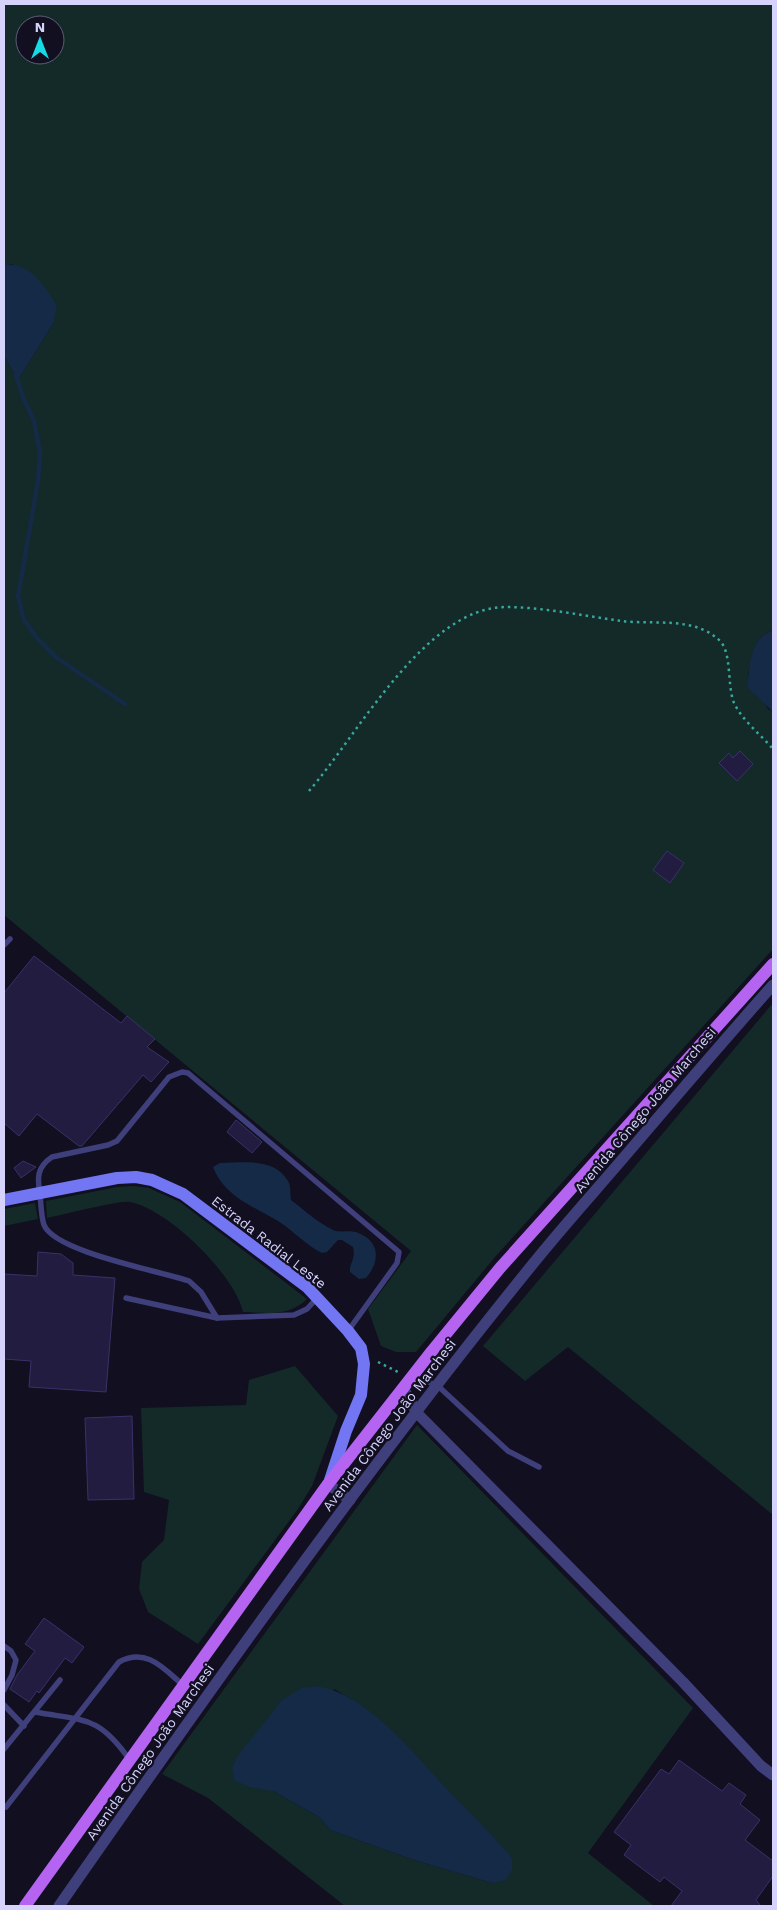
<svg xmlns="http://www.w3.org/2000/svg" width="777" height="1910" font-family="'Work Sans',sans-serif">
  <rect width="100%" height="100%" fill="#110f20"/>
  <g fill="#132a28" fill-rule="evenodd">
    <path d="M4,4H773V631C753,635 751,660 748,676L768,709L773,712V949L495,1257L416,1352H396L381,1346L368,1309L411,1251L4,915V356L18,380L53,324L12,264H4ZM25,25H55V55H25Z"/>
    <path d="M773,1003V1515L568,1347L525,1381L483,1346Z"/>
    <path d="M134,1186L149,1188L180,1202L307,1299C289,1317 266,1313 243,1312C235,1275 168,1209 130,1202C120,1200 62,1215 47,1218L46,1201L117,1187Z"/>
    <path d="M35,1203L38,1219L4,1226V1209Z"/>
    <path d="M295,1366L338,1416L312,1486L298,1509L198,1644L148,1612L139,1589L142,1562L164,1540L169,1500L144,1492L141,1408L246,1405L249,1380Z"/>
    <path d="M417,1425L693,1708L588,1853L654,1906H345L208,1798L162,1774ZM334,1689L351,1699L382,1722L492,1883L414,1860L330,1830L319,1817L273,1791Z"/>
  </g>
  <g fill="#142a46">
    <path d="M4,264C32,264 44,285 57,306L53,324L18,380L4,356Z"/>
    <path d="M773,631V712L748,688C748,670 750,635 773,631Z"/>
    <path d="M220,1163C244,1163 274,1157 288,1181C291,1185 290,1194 291,1200C304,1210 317,1222 333,1230C340,1233 348,1230 356,1232C380,1240 381,1261 366,1278L359,1279L350,1272C349,1262 356,1261 353,1247L342,1240H338L327,1252L322,1253C308,1246 296,1234 284,1225C258,1207 226,1200 213,1167Z"/>
    <path d="M317,1686C370,1695 413,1754 449,1791C470,1813 493,1835 512,1858V1870L506,1880L492,1883L414,1860L330,1830L319,1817L273,1791L249,1787L234,1780L232,1767L239,1754L282,1700L302,1688Z"/>
  </g>
  <g fill="none" stroke-linecap="round" stroke-linejoin="round">
    <path stroke="#142a46" stroke-width="4.5" d="M16,375L23,397L34,421L40,453L38,481L18,597L24,620L37,638L57,658L125,704"/>
  </g>
  <g fill="#221d40" stroke="#393169">
    <path d="M740,751L753,764L737,781L719,763L729,753L733,758Z"/>
    <path d="M667,851L684,863L670,883L653,870Z"/>
    <path d="M34,956L121,1023L127,1016L155,1039L147,1047L169,1062L151,1082L143,1075L82,1146H79L37,1114L19,1136L4,1123V993Z"/>
    <path d="M236,1120L262,1142L252,1153L227,1132Z"/>
    <path d="M23,1161L36,1167L21,1178L14,1168Z"/>
    <path d="M38,1252L61,1254L73,1263V1275L115,1278L106,1392L29,1387L31,1361L4,1359V1274L37,1276Z"/>
    <path d="M132,1416L134,1499L88,1500L85,1418Z"/>
    <path d="M44,1618L84,1647L72,1663L65,1658L39,1693L37,1691L29,1702L10,1689L17,1675L35,1651L25,1644Z"/>
    <path d="M679,1760L722,1791L729,1783L746,1795L740,1804L760,1820L745,1840L773,1861V1876L756,1900L761,1906H671L682,1891L664,1877L660,1882L624,1855L631,1845L614,1832L661,1769L669,1774Z"/>
  </g>
  <g fill="none" stroke-linecap="round" stroke-linejoin="round">
    <g stroke="#39a89c" stroke-width="2.5" stroke-dasharray="2.5 4" stroke-linecap="butt">
      <path d="M309,791C357,736 425,608 505,607C543,607 584,616 622,621C653,625 695,616 720,641C732,653 727,686 734,703C742,720 761,735 773,749"/>
      <path d="M378,1362L400,1373"/>
    </g>
    <g stroke="#3f3f7b" stroke-width="5.5">
      <path d="M4,945L10,939"/>
      <path d="M126,1298L217,1318L294,1315L307,1309L317,1298"/>
      <path d="M217,1318L201,1292L189,1281C160,1271 55,1252 44,1225C41,1216 41,1203 40,1194C37,1178 37,1167 52,1157L108,1145L117,1141L169,1077L182,1072L188,1073L399,1252L397,1263L348,1331"/>
      <path d="M412,1377L437,1385L508,1451L539,1467"/>
      <path d="M4,1646L11,1651L16,1660L12,1675L4,1690"/>
      <path d="M4,1705L24,1726"/>
      <path d="M35,1712C84,1721 98,1715 129,1759"/>
      <path d="M4,1749L60,1680"/>
      <path d="M6,1807L119,1662C147,1647 164,1669 184,1686"/>
    </g>
    <g stroke="#3f3f7b" stroke-width="11">
      <path d="M403,1388L417,1413L683,1682L761,1766L773,1775"/>
      <path d="M328,1484L350,1500"/>
      <path d="M59,1906C211,1688 365,1471 532,1265C564,1225 598,1188 631,1149C678,1094 725,1039 773,985"/>
    </g>
    <path stroke="#7376f2" stroke-width="12" d="M4,1200L117,1178L136,1177L152,1180L183,1194L307,1287L348,1331L361,1348L364,1364L361,1395L346,1431L330,1480"/>
    <path stroke="#b564f1" stroke-width="12" d="M25,1906L328,1484L432,1351L500,1268L773,964"/>
  </g>
  <g text-anchor="middle" dominant-baseline="central" stroke-width="4.5" stroke-linejoin="round" paint-order="stroke">
    <g font-size="14" fill="#d5d3fb" stroke="#110f20">
      <text transform="translate(645 1110) rotate(-50)">Avenida Cônego João Marchesi</text>
      <text transform="translate(269 1242) rotate(38)">Estrada Radial Leste</text>
      <text transform="translate(389 1425) rotate(-53)">Avenida Cônego João Marchesi</text>
      <text transform="translate(150 1752) rotate(-55)">Avenida Cônego João Marchesi</text>
    </g>
  </g>
  <rect width="777" height="1910" fill="none" stroke="#d5d3fb" stroke-width="10"/>
  <g transform="translate(40 40)"><circle r="24" fill="#110f20" stroke="#5f5d78"/>
  <path d="M0-4L9 19L0 12L-9 19Z" fill="#15dbe5"/>
  <text y="-8" font-size="14" font-weight="bold" text-anchor="middle" fill="#d5d3fb">N</text>
  </g>
</svg>
